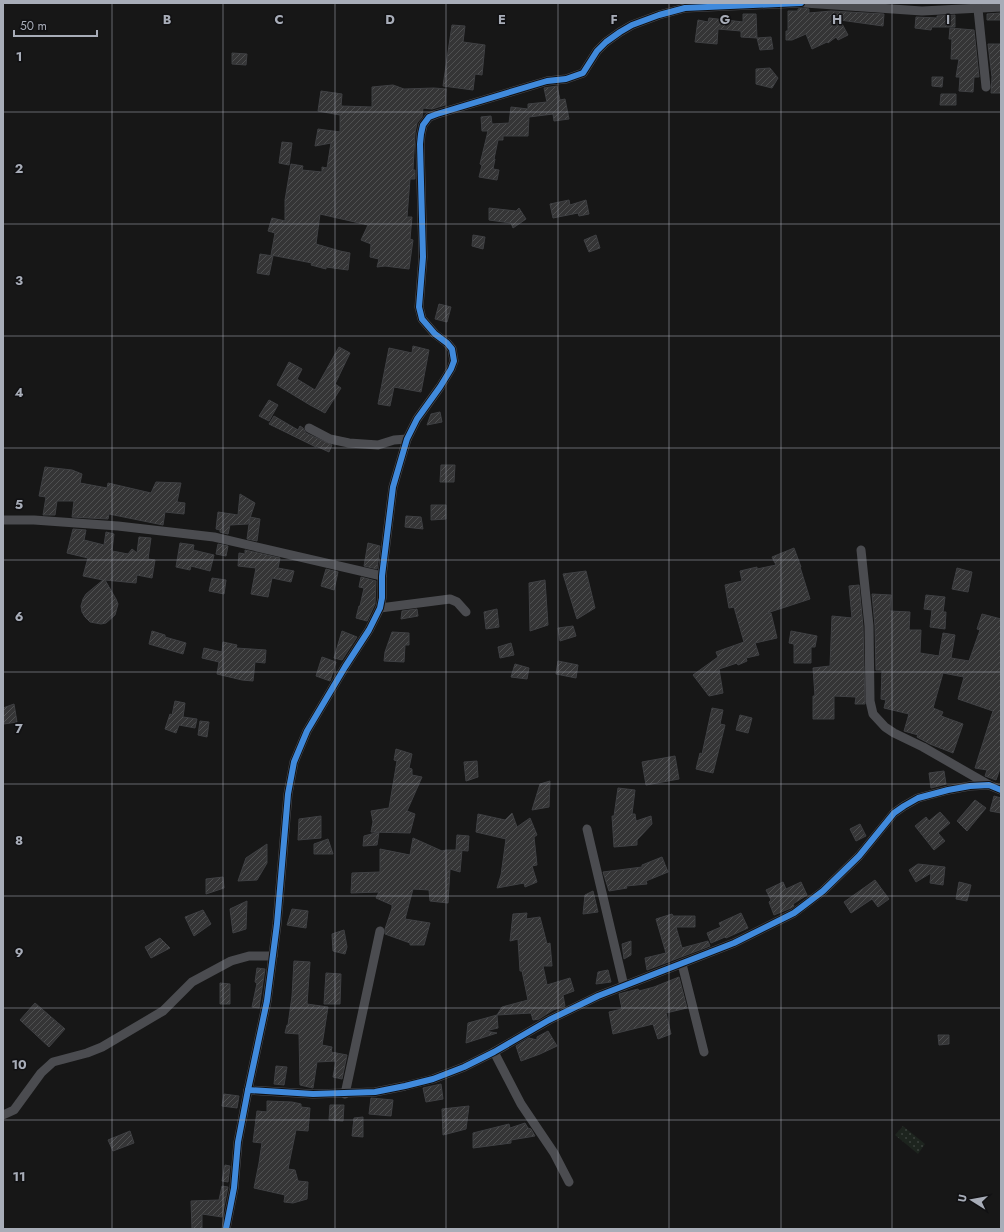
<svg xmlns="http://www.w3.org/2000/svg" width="1004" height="1232" font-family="Jost,sans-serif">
  <defs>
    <pattern id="park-dots" width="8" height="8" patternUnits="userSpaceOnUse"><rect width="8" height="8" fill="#1d241e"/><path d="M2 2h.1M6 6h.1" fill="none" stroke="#3b413d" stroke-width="1.8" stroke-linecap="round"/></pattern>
    <pattern id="building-hatch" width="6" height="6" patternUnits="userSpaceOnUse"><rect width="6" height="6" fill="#353536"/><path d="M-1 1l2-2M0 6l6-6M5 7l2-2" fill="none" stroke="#4f5051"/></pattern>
  </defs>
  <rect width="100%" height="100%" fill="#171717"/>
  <path fill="url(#park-dots)" d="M903,1126L925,1144L918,1154L895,1135Z"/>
  <g fill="url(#building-hatch)" stroke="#3f4043">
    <path d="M803,8L809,9V13L831,11L884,14L883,26L840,20L848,35L838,40L836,37L828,43L827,42L812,49L806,34L792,40H786V31H788V11H798V9Z"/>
    <path d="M1001,13V20H987V14Z"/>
    <path d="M743,14H756L757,38L741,37V31L718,29L717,44L695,42L698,20L708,22L709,18L743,22Z"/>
    <path d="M955,15V27H932L931,30L915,28L916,17L937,18V16Z"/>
    <path d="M452,25L465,26L463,42L485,45L482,75L475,74L473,90L443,86Z"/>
    <path d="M950,28L974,30L979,77H974L973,92L959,91L960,77H956L959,59H951L952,39H949Z"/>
    <path d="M771,37L773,49L760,50L757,38Z"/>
    <path d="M988,44H1001V93H991L992,77Z"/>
    <path d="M232,53L247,54L246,65L232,64Z"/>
    <path d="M770,68L778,78L772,88L756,84V69Z"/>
    <path d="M932,77H943L942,87L932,86Z"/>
    <path d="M393,85L404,89L434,88L446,89L445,105L432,109L423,108L422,117L417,123L415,133L413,170H415V179H410L407,217H412L410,239L413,240L409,269L385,266L377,267L379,259L370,257L371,244L361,240L368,225L320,214L316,244L340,251L350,253L348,270L326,267V269L311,265L312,263L271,255L275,233L268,231L272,218L285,221V200L291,164L303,166L302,170L322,172V167L327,168L331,143L315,146L318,129L340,132V115L318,111L321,91L342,94L341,106L372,107V87Z"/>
    <path d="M557,86L560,100L565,99L569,119L554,121L553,114L529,117L528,136H503V140H498L494,159H495L493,169L499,170L497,180L479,177L482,165L480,164L488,131H482L481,117L491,116L492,124L509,123L511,107L528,109V104L547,102L544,88Z"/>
    <path d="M941,94H956V105H940Z"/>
    <path d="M282,142L292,143L289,165L279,163Z"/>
    <path d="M569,200L570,205L586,200L589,214L579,216L578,213L553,218L550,204Z"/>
    <path d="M489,208L516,211L519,208L526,219L513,228L511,223L489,220Z"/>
    <path d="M473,235L485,237L483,249L472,246Z"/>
    <path d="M596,235L600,248L589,252L584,240Z"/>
    <path d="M260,254L273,256L269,275L257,273Z"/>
    <path d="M439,304L451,307L447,322L435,319Z"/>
    <path d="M413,346L429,350L421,392L394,387L390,406L378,404L389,348L412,353Z"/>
    <path d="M339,347L350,353L335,384L341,388L325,413L310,405L277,385L289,362L302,369L297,379L315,390Z"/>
    <path d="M269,400L278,405L269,421L259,416Z"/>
    <path d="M440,412L442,422L427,425L431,414Z"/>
    <path d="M274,416L298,430L300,426L303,428L306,433L332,445L329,452L316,446V447L269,424Z"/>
    <path d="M441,465H455L454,482H440Z"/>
    <path d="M45,467L72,470L82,474L80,483L107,488L108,483L151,493L156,482L181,483L177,502L185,503L184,514L165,512L163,525L109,514L108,519L72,517L74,501H57L55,515H43L46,497L39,496Z"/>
    <path d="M240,494L255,503L248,524L230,525L228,534L220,532V530L216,529L218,512L238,515Z"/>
    <path d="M431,505H446V519L431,520Z"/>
    <path d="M406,516L421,517L423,529L405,527Z"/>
    <path d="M250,517L260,519L257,541L247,539Z"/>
    <path d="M73,529L86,530L84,540L104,545L106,532L114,534L112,551L128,554L132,549L137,553L139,537L151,538L148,559L155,560L152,578L137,575L136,583L105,580L116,599L118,604L115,615L106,623L101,624L90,622L85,617L82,612L81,606L83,599L86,594L103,580L83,576L88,558L67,553Z"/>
    <path d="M180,543L194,545L193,550L214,555L210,571L191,566L190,570L176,567Z"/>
    <path d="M368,543L380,546L377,569L364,566Z"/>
    <path d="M218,544L228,546L226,556L216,554Z"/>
    <path d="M794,548L801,567H800L810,599L767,613H771L777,638L755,643L759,655L746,658L747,661L738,665L737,663L719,669L723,693L709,696L693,675L718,657L716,652L744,642L734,607L729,608L725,585L742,581L740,571L757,567V569L776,565L772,557Z"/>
    <path d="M245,550L280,558L278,568L294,571L291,582L272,578L268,597L251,594L256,568L238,566L239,553L245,554Z"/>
    <path d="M957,568L972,572L968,592L952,589Z"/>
    <path d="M326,569L338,572L334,590L321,586Z"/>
    <path d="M586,571L595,608L577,619L563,574Z"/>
    <path d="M361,577L376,581L375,604L367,621L356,618L359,606H360L364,588L359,587Z"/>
    <path d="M212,578L226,580L224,594L209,591Z"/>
    <path d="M545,580L548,625L530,631L529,583Z"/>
    <path d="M859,585L863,626L865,704H855L856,697L834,696V719H813V696H815L813,668L830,666L832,616L852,618L849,586Z"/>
    <path d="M872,594L891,595L890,611L910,612L909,630H921L920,653L939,656L943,633L955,635L951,658L969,661L980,630L977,629L982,614L1001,619V766L996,780L985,776L987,770L975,768L993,711L958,699L964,677L943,673L933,708L943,712L941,716L963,724L953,753L930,744L917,737L918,735L904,731L909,714L884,708L886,700L881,699L882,670H876L875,626Z"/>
    <path d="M926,595L945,597L943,612H946L945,629L930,627L932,610L924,609Z"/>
    <path d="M417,609L418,616L401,619L402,611Z"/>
    <path d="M497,609L499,627L486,629L484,612Z"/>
    <path d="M573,626L576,636L560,641L558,628Z"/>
    <path d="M152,631L165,635V637L186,643L183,654L149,644Z"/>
    <path d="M342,631L357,637L342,660L334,658Z"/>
    <path d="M791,631L817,636L815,647H811V663H794V644L789,643Z"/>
    <path d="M392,632L409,633V645H405L404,662L384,661L385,652Z"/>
    <path d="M223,642L237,645L236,648L266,650L265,663L255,662L253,681L242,680L217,674L219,662L202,658L204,648L222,652Z"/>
    <path d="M511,643L514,655L500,658L498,647Z"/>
    <path d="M322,657L336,662L330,681L316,676Z"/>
    <path d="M558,661L578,665L576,678L556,674Z"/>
    <path d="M515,664L529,668L527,679L511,677Z"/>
    <path d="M175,701L185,703L183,717L197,719L195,728L179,725L176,733L165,729L170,714L172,715Z"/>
    <path d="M14,704L17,722L4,724L3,708Z"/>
    <path d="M712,708L723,710L720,724L725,725L713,773L696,769L700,753L702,754Z"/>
    <path d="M740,715L752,718L748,733L736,730Z"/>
    <path d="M200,721L209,722L207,737L198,735Z"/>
    <path d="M396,749L412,754L409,768L412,769V775L422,777L407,811L415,814L410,833L371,832L373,822L371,811L389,808L397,761L394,760Z"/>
    <path d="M675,756L679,779L646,785L642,762Z"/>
    <path d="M477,761L478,777L466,781L464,762Z"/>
    <path d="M944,771L946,784L931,788L929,773Z"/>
    <path d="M550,781L549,807L532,810L540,784Z"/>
    <path d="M618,788L635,790L632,814H635L636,821L651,816L652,824L637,840V845L614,847L612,816H614Z"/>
    <path d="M994,796L1001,798V813L990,811Z"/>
    <path d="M975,800L986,808L967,831L957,821Z"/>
    <path d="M940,812L950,823L938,833L945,841L934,850L915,826L926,817L929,821Z"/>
    <path d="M512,813L517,827L530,818L537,835L534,837L537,865L532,866L537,882L525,887L524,883L497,888L501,875L506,839L476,832L478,814L505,820Z"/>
    <path d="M321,816V838L298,840L299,819Z"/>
    <path d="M860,824L866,836L856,841L850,829Z"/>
    <path d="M379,832L377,845L363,846L364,836Z"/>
    <path d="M457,835L469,836L468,851L456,850Z"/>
    <path d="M413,838L442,851L446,850H462L460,872L450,869L448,903L430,901L429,890L413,889L405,919L430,923L424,945H410V943L385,934V929L392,908V905L376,898L379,892L351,893L352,873L380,872V849L410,855Z"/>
    <path d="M328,839L333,854H314V844Z"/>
    <path d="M267,844V863L257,880L238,881L246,858Z"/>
    <path d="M662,857L668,872L646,881L647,884L626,886L627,888L609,891L603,872L642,867V865Z"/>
    <path d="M918,864L945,867L943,885L930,883L931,873L916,882L909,870Z"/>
    <path d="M223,877L224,888L206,894V879Z"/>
    <path d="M875,880L889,899L878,907L872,899L851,913L844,902Z"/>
    <path d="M783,882L786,889L801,882L807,895L793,904L794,906L791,908L774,915L769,902L771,900L766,890Z"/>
    <path d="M959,882L971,885L967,901L956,899Z"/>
    <path d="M593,891L598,912L583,914L585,895Z"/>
    <path d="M247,901L246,929L233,933L230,909Z"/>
    <path d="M292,909L308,911L306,928L287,925Z"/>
    <path d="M203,910L211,924L194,936L185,917Z"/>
    <path d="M527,913L526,919L540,917L547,944L550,943L552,966H543L547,985L570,978L574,991L563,995L565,1006L553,1010L539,1019L533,1020L531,1013L497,1015L502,1007L528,1000L522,971H520L518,939L510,941L513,914Z"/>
    <path d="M741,913L748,928L726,938L725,937L711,943L707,933L721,927L719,923Z"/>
    <path d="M672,914L673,916H695V927H676L682,948L708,941L710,946L647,970L645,958L666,953L656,919Z"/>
    <path d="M344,930L347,947L345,954L333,951L332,934Z"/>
    <path d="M160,938L170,948L151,958L145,947Z"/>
    <path d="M631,941V955L624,959L622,944Z"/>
    <path d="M294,961L310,962L307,1004L328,1007L322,1045L332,1047L331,1052L347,1055L342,1079L333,1077L336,1061L317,1062L313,1088L300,1085L299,1034L285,1033L287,1025H288L292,996Z"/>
    <path d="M257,968L265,969L259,1008L252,1007L257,983L255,982Z"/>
    <path d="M608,970L611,982L596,984L598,972Z"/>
    <path d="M326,973L341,974L340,1004H324Z"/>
    <path d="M679,977L687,1008L666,1013L671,1034L658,1039L653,1024L613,1034L609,1012L622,1009L619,994L638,989L639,991L654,987Z"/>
    <path d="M220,983L230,984V1004H220Z"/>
    <path d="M35,1003L65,1029L49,1047L20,1020Z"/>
    <path d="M497,1015L498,1028L485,1031L497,1033L466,1043L468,1023Z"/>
    <path d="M548,1031L557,1046L540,1054L521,1061L516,1046L529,1038L537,1040V1037Z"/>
    <path d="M938,1035H949V1044L939,1045Z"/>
    <path d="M276,1066L287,1067L284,1085L274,1084Z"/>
    <path d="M441,1084L443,1099L426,1102L423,1088Z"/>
    <path d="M224,1094L239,1096L237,1108L222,1106Z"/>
    <path d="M371,1098L393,1100L391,1116L369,1114Z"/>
    <path d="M267,1101L292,1102L301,1104V1107L310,1108L308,1131L296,1130L288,1169L295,1170L298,1181L308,1182L307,1199L293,1203L284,1202L285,1195L254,1188L259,1163L262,1143L253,1142L257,1111L267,1112Z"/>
    <path d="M330,1105H344L343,1121L329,1120Z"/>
    <path d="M469,1106L466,1129L443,1135L442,1109Z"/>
    <path d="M363,1117V1137L352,1136L354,1118Z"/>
    <path d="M525,1123L528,1128L531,1129L535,1136L511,1140V1143L473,1148V1133L509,1124L510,1128Z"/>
    <path d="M130,1131L134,1143L113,1151L108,1140Z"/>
    <path d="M225,1165L230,1166L228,1182L222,1181Z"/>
    <path d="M222,1186L228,1187L222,1217L202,1214V1229H192L191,1201L219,1200Z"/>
  </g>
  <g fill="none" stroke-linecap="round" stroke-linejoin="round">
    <g stroke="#4b4c50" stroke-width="9">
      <path d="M805,3L922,11L1001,7"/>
      <path d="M978,9L986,87"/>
      <path d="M309,428L330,439L349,443L378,445L394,440L407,439"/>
      <path d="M3,520H34L118,526L214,537L382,576"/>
      <path d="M861,550L869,626L870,701L873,714L885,727L894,733L923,747L989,785"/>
      <path d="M380,608L450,599L457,602L466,612"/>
      <path d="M587,829L624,986"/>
      <path d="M682,964L704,1052"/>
      <path d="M494,1052L521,1104L554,1153L569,1182"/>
      <path d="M248,1090L313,1094L375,1092L405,1086L433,1079L464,1067L494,1052L549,1020L598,996L734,943L794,913L823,891L859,856L894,813L904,806L918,798L948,790L970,786L989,785L1001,790"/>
      <path d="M345,1094L380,931"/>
      <path d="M3,1115L14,1110L41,1073L53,1062L87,1053L102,1047L163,1011L192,982L231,961L249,956H273"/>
      <path d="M226,1229L234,1188L238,1142L248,1090L267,1001L277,924L288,794L294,762L307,731L345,667L369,630L380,608L382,598V576L393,487L407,439L417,419L440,387L451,369L454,361L452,349L447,343L435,334L422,319L419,307L423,257L420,144L421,134L423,125L429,117L437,114L547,81L566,79L583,73L597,51L606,42L620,32L632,25L659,15L685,8L801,3"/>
    </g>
    <g stroke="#111113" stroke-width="8">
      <g id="cycleway">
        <path d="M248,1090L313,1094L375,1092L405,1086L433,1079L464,1067L494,1052L549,1020L598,996L734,943L794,913L823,891L859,856L894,813L904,806L918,798L948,790L970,786L989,785L1001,790"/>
        <path d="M226,1229L234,1188L238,1142L248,1090L267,1001L277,924L288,794L294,762L307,731L345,667L369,630L380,608L382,598V576L393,487L407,439L417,419L440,387L451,369L454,361L452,349L447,343L435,334L422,319L419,307L423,257L420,144L421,134L423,125L429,117L437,114L547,81L566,79L583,73L597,51L606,42L620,32L632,25L659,15L685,8L801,3"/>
      </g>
    </g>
    <use href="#cycleway" stroke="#408adc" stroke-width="6"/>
  </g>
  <path fill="none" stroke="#a8adb8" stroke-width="1" stroke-opacity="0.55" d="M112,3V1229M223,3V1229M335,3V1229M446,3V1229M558,3V1229M669,3V1229M781,3V1229M892,3V1229M3,112H1001M3,224H1001M3,336H1001M3,448H1001M3,560H1001M3,672H1001M3,784H1001M3,896H1001M3,1008H1001M3,1120H1001"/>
  <g font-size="13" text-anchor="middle" font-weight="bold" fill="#a8adb8" stroke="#111113" stroke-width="3" stroke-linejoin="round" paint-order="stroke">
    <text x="167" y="24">B</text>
    <text x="279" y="24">C</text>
    <text x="390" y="24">D</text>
    <text x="502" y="24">E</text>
    <text x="614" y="24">F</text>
    <text x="725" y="24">G</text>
    <text x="837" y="24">H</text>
    <text x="948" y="24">I</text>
    <text x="19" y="61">1</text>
    <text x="19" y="173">2</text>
    <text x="19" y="285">3</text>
    <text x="19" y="397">4</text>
    <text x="19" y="509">5</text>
    <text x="19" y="621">6</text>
    <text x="19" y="733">7</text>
    <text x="19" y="845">8</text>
    <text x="19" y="957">9</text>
    <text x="19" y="1069">10</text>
    <text x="19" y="1181">11</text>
  </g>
  <rect width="1004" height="1232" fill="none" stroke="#a8adb8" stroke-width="8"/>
  <g transform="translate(972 1200) rotate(281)" stroke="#111113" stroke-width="3" paint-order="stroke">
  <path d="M0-3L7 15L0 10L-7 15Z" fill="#a8adb8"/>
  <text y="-6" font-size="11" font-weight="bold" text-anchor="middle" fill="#a8adb8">U</text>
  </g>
  <path d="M14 30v6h83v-6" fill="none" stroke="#a8adb8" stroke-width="2"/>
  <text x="20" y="30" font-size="12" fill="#a8adb8" stroke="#111113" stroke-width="3" paint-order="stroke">50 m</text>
</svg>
